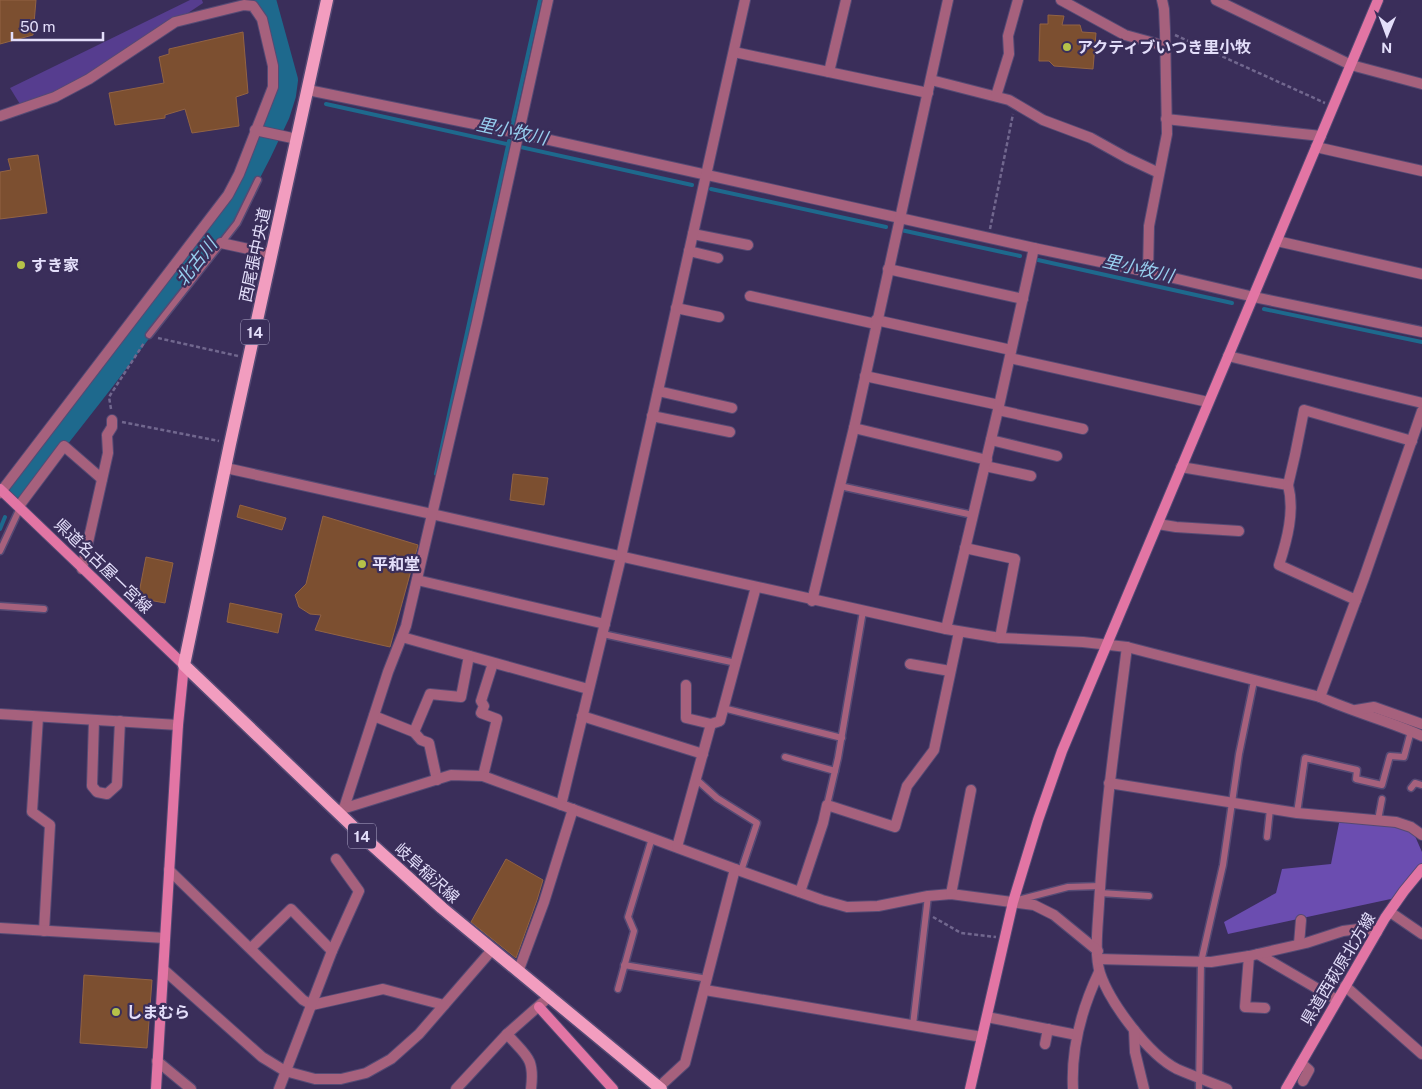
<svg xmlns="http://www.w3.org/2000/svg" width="1422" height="1089" font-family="'Public Sans','Noto Sans JP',sans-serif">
  <rect width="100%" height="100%" fill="#3a2e5a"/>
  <path fill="#563d8f" d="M190,0H202L203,3L89,79L23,109L10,88Z"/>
  <path fill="#6b4db0" d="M1340,818L1411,827L1422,852V869L1400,897L1228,934L1224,922L1276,893L1282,869L1331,864Z"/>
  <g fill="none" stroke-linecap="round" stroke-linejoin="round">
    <g stroke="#1e698d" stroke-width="4">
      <path d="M326,104L692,185"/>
      <path d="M511,130L540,0"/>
      <path d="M711,189L886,227"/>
      <path d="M901,230L1020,256"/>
      <path d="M1038,260L1232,303"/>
      <path d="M1264,309L1422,342"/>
      <path d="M436,474L509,141"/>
      <path d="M0,529L5,517"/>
    </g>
    <path stroke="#1e698d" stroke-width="22" d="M21,490L32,472L104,380L184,274L220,231L260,154L279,114L285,95L287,80L265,0"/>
  </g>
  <g fill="#7c4f30" stroke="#926343">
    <path d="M0,0H36L33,35L0,44Z"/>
    <path d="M1048,15L1064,16L1062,25H1080L1082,32L1096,33L1093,69L1054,66L1049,61H1039L1040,24H1048Z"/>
    <path d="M243,32L248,93L236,97L239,126L192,133L185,109L165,115V118L115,125L109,93L164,83L159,57L169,54V49Z"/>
    <path d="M38,155L47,213L0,219V172L11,170L8,159Z"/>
    <path d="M513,474L548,478L544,505L510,500Z"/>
    <path d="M240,505L286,518L282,530L237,517Z"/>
    <path d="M323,516L418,545L390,647L315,630L321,615L310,614L299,607L295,595L306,584Z"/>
    <path d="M146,557L173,563L165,603L138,598Z"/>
    <path d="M230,603L282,614L278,633L227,622Z"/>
    <path d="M506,859L543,880L537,900L516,958L471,922Z"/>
    <path d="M84,975L152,980L147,1048L80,1043Z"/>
  </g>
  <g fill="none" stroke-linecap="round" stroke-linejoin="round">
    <g stroke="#554a74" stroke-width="9">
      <g id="lane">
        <path d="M149,335L237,223L258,180"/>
        <path d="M840,486L973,515"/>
        <path d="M0,551L20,508"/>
        <path d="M0,606L44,609"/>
        <path d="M603,634L736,663"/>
        <path d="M723,708L842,738"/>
        <path d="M785,757L835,771"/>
        <path d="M697,780L717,798L757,823L741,871"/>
        <path d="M1411,788L1415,783L1422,785"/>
        <path d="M827,805L838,758L863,611"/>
        <path d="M1297,813L1305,758L1357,770L1356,779L1382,785L1390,756L1404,757L1411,731"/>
        <path d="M1378,820L1382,799"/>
        <path d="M1267,837L1270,809"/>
        <path d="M1100,893L1149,896"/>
        <path d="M1018,900L1068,887L1100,886"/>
        <path d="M624,965L708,979"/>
        <path d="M618,989L634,931L628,917L652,838"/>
        <path d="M913,1025L928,896"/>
        <path d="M1199,1089L1201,962L1223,865L1239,754L1254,681"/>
      </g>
    </g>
    <g stroke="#554a74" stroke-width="12">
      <g id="street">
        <path d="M1061,0L1125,35L1165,46"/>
        <path d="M1216,0L1351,65L1422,84"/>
        <path d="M734,52L928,93"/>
        <path d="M829,72L846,0"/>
        <path d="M931,80L1009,100L1043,120L1091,138L1127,158L1159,173"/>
        <path d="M308,90L518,133L779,191L1034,248L1148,272L1254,297L1422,332"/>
        <path d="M996,96L1009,54L1008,36L1018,0"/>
        <path d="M0,116L55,97L89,79L175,22L244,5L253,6L262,19L273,66V87L239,174L228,195L0,493"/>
        <path d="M1166,119L1321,136"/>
        <path d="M255,130L297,139"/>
        <path d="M1316,147L1422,171"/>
        <path d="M693,234L748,245"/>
        <path d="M1277,241L1422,274"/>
        <path d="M221,243L272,254"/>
        <path d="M689,251L718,258"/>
        <path d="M888,269L1023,299"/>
        <path d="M1148,272L1149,226L1167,134L1165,31L1164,9L1162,0"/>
        <path d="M750,296L876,324"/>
        <path d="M676,308L719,317"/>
        <path d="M876,320L1011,350"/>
        <path d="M1228,356L1422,403"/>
        <path d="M1010,358L1208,402"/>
        <path d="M865,376L999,405"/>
        <path d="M658,391L732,408"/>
        <path d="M998,410L1083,429"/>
        <path d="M652,416L730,432"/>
        <path d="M854,428L987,460"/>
        <path d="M991,440L1057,456"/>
        <path d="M985,466L1031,476"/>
        <path d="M1181,467L1288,485L1295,455L1304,410L1412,441"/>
        <path d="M226,468L946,629L1000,638L1083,642L1127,647L1320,697C1353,712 1389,721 1422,736"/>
        <path d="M1288,485C1295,511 1287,540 1279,565L1356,600"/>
        <path d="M19,506L64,446L102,479"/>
        <path d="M1158,524L1176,527L1239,531"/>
        <path d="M965,548L1015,559L1000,638"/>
        <path d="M82,569L108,453L107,435L112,427V420"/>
        <path d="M417,580L605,624"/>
        <path d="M812,601L854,428L948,0"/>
        <path d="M946,629L998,410L1034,248"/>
        <path d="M402,637L588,689"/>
        <path d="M1127,647C1116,733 1104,818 1099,904C1098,924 1094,954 1100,973C1110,1003 1149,1055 1177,1069C1193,1076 1210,1082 1227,1089"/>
        <path d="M910,664L950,671"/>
        <path d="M686,685V718L711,724"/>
        <path d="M1320,697L1364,578L1422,411"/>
        <path d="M1356,710L1374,707L1422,724"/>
        <path d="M0,714L178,725"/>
        <path d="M374,716L414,732L421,740L429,743L437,780"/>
        <path d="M582,716L703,754"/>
        <path d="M38,717L32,812L50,825L44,931"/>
        <path d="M94,720L92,786L97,792L107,794L117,785L120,721"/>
        <path d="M414,732L430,694L461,697L469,656"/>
        <path d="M483,776L497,719L481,713L484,706L481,701L493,663"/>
        <path d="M1109,783L1297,813L1396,822L1411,827L1422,835"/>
        <path d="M561,805L621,557L745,0"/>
        <path d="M344,808L388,672L406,626L477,322L548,0"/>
        <path d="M339,810L451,775L483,776L735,869L822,900L847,907L878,906L928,896L951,894L1034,905L1054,915L1098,951"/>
        <path d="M677,847L711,724L720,721L756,587"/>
        <path d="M169,870L303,1000L312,1005L383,989L444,1005"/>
        <path d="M800,892L823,823L827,805L895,827L907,786L934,750L959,632"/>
        <path d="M951,894L971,790"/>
        <path d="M1390,912L1422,934"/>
        <path d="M0,928L165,938"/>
        <path d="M1299,944L1301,920"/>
        <path d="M251,948L291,909L332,951"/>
        <path d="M1258,954L1337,1000"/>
        <path d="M1249,956L1245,1007L1265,1008"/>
        <path d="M1098,959L1211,962L1249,956L1306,943L1343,931L1366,928L1377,932"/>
        <path d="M164,970L262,1057L285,1071L315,1079H341L366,1073L391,1059L419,1034L491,951"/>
        <path d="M518,972L544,902L573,809"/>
        <path d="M1345,986L1422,1054"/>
        <path d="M705,990L982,1037"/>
        <path d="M987,1017L1077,1035"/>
        <path d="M1134,1030L1135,1052L1144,1089"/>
        <path d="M507,1034C526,1056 535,1057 531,1089"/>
        <path d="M1045,1044L1048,1029"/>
        <path d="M157,1061L191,1089"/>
        <path d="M1301,1063L1309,1070L1303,1081"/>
        <path d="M659,1087L685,1063L735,869"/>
        <path d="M279,1089L332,951L359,891L336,859"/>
        <path d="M456,1089L507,1034L550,996"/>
        <path d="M1073,1089C1071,1049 1082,1008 1099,972"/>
      </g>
    </g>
    <g stroke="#554a74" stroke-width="12">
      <g id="secondary">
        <path d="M0,489L184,665L178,725L156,1089"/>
        <path d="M539,1007L613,1089"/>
        <path d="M970,1089L1013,902L1038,820L1062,751L1378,0"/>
        <path d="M1286,1089L1385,918L1404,891L1422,869"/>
      </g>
    </g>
    <g stroke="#554a74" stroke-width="15">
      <path id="primary" d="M327,0L230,444L184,665L370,843L442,908L661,1089"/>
    </g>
    <g stroke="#71678e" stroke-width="2.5" stroke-dasharray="4 2.5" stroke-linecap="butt">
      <path d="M1175,35L1325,103"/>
      <path d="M990,229L1013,114"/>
      <path d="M158,338L238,356"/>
      <path d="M111,409L109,397L144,343"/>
      <path d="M122,422L219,441"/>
      <path d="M933,917L961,933L996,937"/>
    </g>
    <use href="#lane" stroke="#a6617d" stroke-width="6"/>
    <use href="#street" stroke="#a6617d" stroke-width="10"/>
    <use href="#secondary" stroke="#e275a4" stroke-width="10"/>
    <use href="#primary" stroke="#f29dbf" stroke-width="12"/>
  </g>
  <g fill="#b6c249" stroke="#3a2e5a" stroke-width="2">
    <circle cx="1067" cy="47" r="5"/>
    <circle cx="21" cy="265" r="5"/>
    <circle cx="362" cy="564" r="5"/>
    <circle cx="116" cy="1012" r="5"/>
  </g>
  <g text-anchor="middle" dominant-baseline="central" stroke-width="4.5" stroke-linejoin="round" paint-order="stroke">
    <g fill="#3a2e5a" stroke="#b0a9ca" stroke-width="1">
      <rect x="241" y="319.5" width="28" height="25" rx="4"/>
      <rect x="348" y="823.5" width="28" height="25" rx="4"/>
    </g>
    <g font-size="15" font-weight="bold" fill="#e3defa">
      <text x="255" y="332">14</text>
      <text x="362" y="836">14</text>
    </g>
    <g font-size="16" font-weight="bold" fill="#e3defa" stroke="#3a2e5a" text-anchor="start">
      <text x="1077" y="47">アクティブいつき里小牧</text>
      <text x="31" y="265">すき家</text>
      <text x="372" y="564">平和堂</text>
      <text x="126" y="1012">しまむら</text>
    </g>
    <g font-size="16" fill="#e3defa" stroke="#3a2e5a">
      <text transform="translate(255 255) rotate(-78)">西尾張中央道</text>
      <text transform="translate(103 566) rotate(44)">県道名古屋一宮線</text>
      <text transform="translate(427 873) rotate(42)">岐阜稲沢線</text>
      <text transform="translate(1338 969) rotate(-59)">県道西萩原北方線</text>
    </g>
    <g font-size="18" font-style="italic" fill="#97ceee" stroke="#3a2e5a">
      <text transform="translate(512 131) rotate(12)">里小牧川</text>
      <text transform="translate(196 262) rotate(-52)">北古川</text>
      <text transform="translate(1138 268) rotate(13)">里小牧川</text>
    </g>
  </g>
  <g transform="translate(1387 35) rotate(181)" stroke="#3a2e5a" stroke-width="4" paint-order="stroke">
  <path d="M0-4L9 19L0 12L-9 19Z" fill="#e3defa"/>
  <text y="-8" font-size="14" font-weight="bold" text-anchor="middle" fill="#e3defa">N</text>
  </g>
  <path d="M12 32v8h91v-8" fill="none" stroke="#e3defa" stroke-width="2.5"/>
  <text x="20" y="32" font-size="15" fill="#e3defa" stroke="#3a2e5a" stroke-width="4" paint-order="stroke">50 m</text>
</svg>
